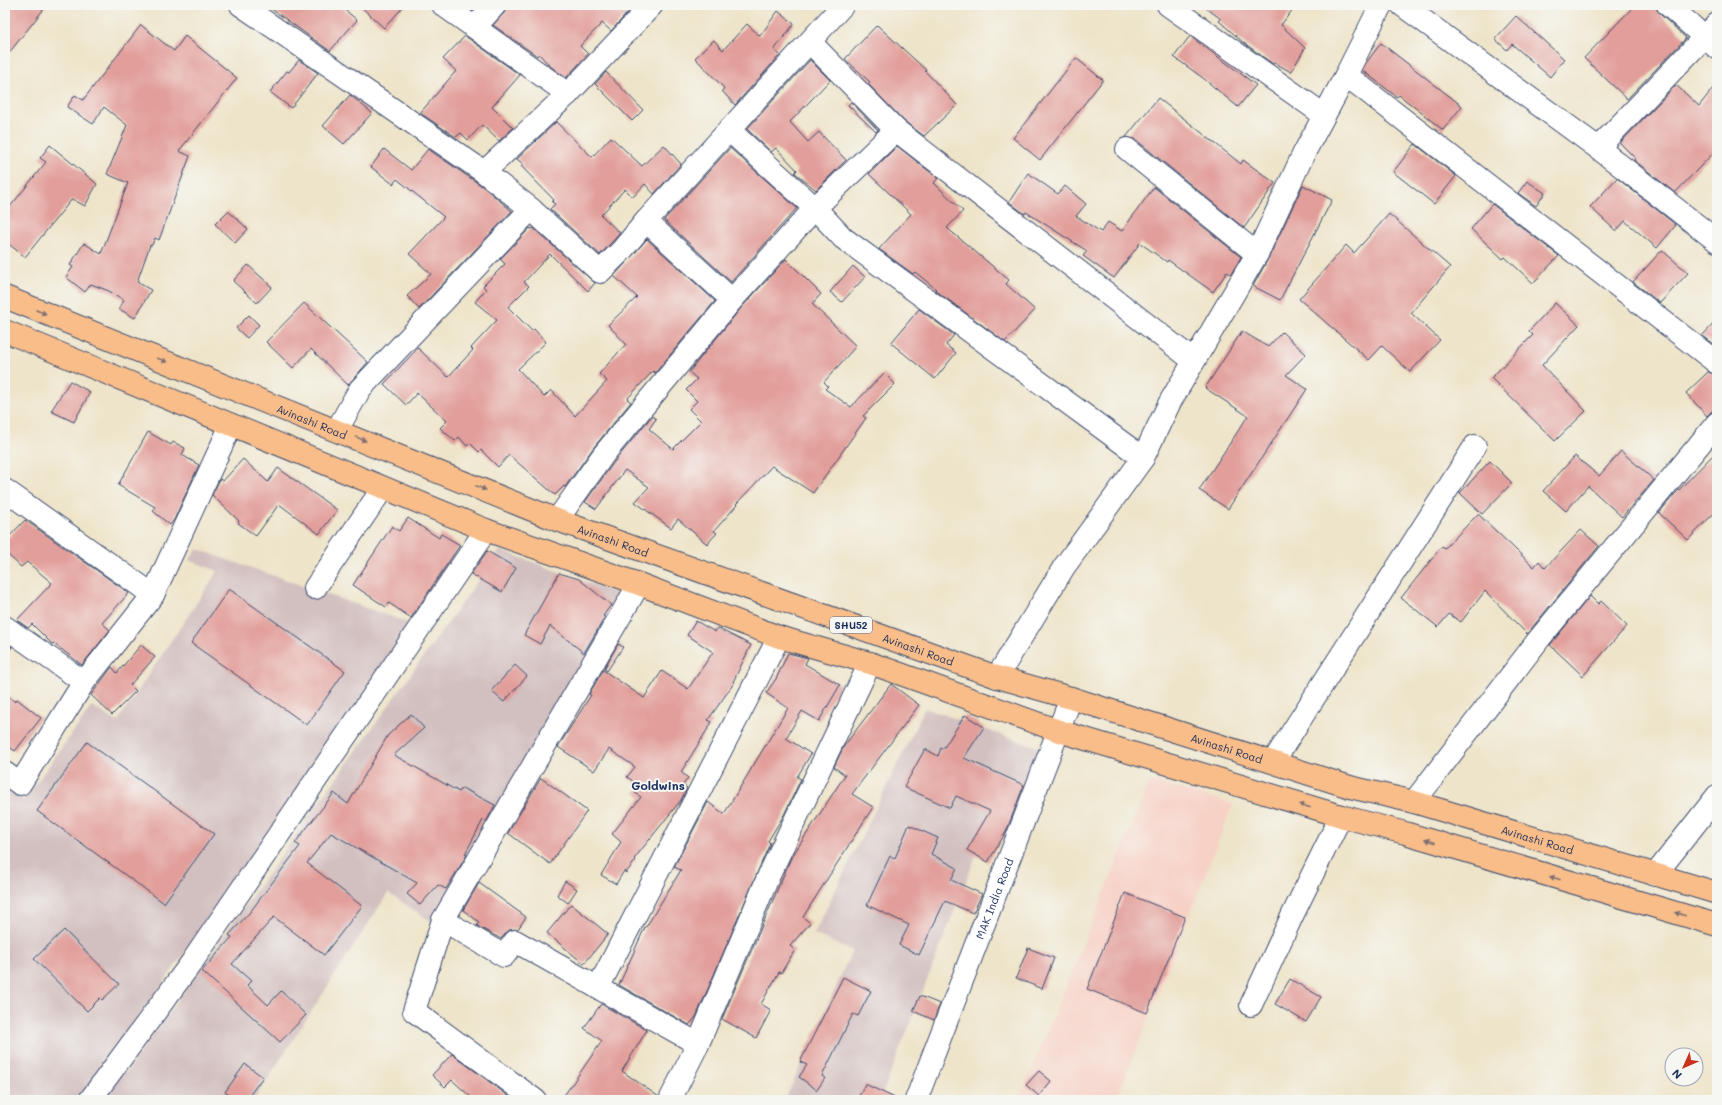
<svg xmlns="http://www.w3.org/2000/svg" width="1722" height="1105" font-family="Mali,sans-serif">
  <rect width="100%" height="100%" fill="#f6f6f2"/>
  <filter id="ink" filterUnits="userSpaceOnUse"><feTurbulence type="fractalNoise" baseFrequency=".025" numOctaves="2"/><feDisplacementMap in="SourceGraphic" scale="8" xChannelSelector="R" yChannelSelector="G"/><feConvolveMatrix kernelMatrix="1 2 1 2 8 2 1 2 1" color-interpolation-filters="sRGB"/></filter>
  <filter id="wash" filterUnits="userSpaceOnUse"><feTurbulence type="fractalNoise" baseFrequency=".012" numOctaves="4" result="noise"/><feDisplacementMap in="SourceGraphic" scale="16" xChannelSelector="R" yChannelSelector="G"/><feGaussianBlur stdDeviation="0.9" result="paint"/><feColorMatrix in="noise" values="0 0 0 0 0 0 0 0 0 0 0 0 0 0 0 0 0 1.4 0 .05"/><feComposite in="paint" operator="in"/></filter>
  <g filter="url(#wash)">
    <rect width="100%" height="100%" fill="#eee4c9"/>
    <path fill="#f7d1c6" d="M1150,781L1233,804L1116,1100H1019Z"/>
    <g fill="#d2bfbf">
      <path d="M197,549L418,626L108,1060L126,1072L500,550L626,597L434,923L388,893L254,1100H5V786L24,800L92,706L117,722L218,571L189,560Z"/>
      <path d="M925,708L1045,750L1013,828L990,820L880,1100H785L852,951L814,934Z"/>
    </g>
    <g id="blocks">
      <g fill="#e29e9a">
        <path d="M5,5H47L5,58Z"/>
        <path d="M266,5H339L357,20L330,51Z"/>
        <path d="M359,5H405L384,28Z"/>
        <path d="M465,5H478L473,11Z"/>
        <path d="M507,5H631L633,7L611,31L602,23L580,46L588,54L566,78L550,66L539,54L537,56L493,25L504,13Z"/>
        <path d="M1202,5H1296L1281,25L1305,48L1291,72L1275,63L1273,64L1244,43L1219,21L1221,19Z"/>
        <path d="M1635,5H1654L1660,14L1686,38L1627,99L1584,58Z"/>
        <path d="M778,11L794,24L774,50L780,55L735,105L722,91L724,88L695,58L714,40L723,50L747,24L760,36Z"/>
        <path d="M1516,16L1564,59L1550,77L1512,44L1507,50L1495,39Z"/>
        <path d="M141,25L174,51L185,36L237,78L179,151L190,156L159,240L155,238L152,245H150L137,282L151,290L135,318L119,309L124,300L109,291L91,284L85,292L66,277L73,267L70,265L84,243L101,254L128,183L107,174L127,125L104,107L93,124L67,107L75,95L83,100Z"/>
        <path d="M877,25L926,70L925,71L957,105L924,136L904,121L868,84L870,82L845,59Z"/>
        <path d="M465,36L520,75L492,107L513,128L499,141L482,125L468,140L461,133L456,137L420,113L456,71L443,59Z"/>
        <path d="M1190,36L1256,85L1238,107L1203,78L1174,57Z"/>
        <path d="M1381,43L1462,106L1443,130L1399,95L1397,97L1362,70L1366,63Z"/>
        <path d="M1076,58L1103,80L1040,160L1013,138Z"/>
        <path d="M299,60L318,73L291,108L270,92L287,71L289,72Z"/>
        <path d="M810,60L830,80L790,122L808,142L819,132L846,160L816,190L795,173L797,170L776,148L771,152L747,129Z"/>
        <path d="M606,72L643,110L632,121L595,84Z"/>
        <path d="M1717,83V149L1675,193L1634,160L1635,158L1620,143L1676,85L1699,106Z"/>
        <path d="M350,95L372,113L344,144L323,126Z"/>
        <path d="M1158,98L1241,164L1243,160L1275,183L1244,228L1135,139L1126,137Z"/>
        <path d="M851,102L878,130L876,132L848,105Z"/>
        <path d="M556,122L592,157L611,137L642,166L664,145L681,164L654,194L645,184L633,197L625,189L601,215L620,233L600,255L550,209L555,204L552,202L554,200L521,166L523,164L517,159Z"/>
        <path d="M1415,144L1456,176L1434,204L1393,172Z"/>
        <path d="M50,145L97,184L85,206L72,199L25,257L5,241V213L46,162L40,158Z"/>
        <path d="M897,146L938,178L934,183L963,211L947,228L1009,280L1006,284L1035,310L1005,342L935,290L936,289L915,272L913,274L879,249L911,214L869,174Z"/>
        <path d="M730,148L797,208L731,282L664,220Z"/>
        <path d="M384,149L411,170L428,149L482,186L512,211L419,309L407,296L431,274L409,254L444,217L397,179L393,184L371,167Z"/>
        <path d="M1028,173L1058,194L1065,186L1086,204L1076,216L1101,232L1108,222L1122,231L1154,187L1241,257L1231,274L1227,272L1213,292L1168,260L1167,262L1140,243L1114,278L1083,256L1087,251L1026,212L1025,214L1009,202Z"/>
        <path d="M1617,178L1676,225L1657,248L1625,221L1616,231L1590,207Z"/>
        <path d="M1527,181L1545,193L1536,206L1518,193Z"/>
        <path d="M1303,185L1332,200L1280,300L1253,286L1268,259Z"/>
        <path d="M1492,204L1559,256L1533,283L1505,257L1503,259L1471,229Z"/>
        <path d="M228,211L248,229L235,243L215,224Z"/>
        <path d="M1389,214L1450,267L1411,313L1440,340L1410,372L1382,346L1369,360L1299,299L1346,245L1354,253Z"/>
        <path d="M530,228L531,229L533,228L595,283L588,291L550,254L524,282L529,286L508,307L532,331L534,329L546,342L518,369L544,397L551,390L575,416L607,381L599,374L626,344L608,325L637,297L614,276L647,239L715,301L655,373L653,371L627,399L631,402L594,447L565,487L564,486L555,495L509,455L498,467L481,450L479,452L470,443L467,446L459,437L455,441L440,428L447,421L417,393L406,405L384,384L418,348L448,377L473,350L471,348L497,320L475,302L486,289L483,286L505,264L500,259Z"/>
        <path d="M1662,250L1688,273L1660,303L1633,282Z"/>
        <path d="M786,259L821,294L812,304L856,346L824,382L828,386L825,389L851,407L884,373L895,384L863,416L866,418L813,493L772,466L736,504L737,505L714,531L717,533L707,544L678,519L671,528L635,502L649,487L625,470L596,509L585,502L614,462L652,416L656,419L649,429L673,449L701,421L689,409L697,401L686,390L697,379L689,372L741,308Z"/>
        <path d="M248,265L272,287L257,303L233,281Z"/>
        <path d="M853,266L865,277L842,302L830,292Z"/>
        <path d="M304,303L368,362L348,385L311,349L293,368L266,342Z"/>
        <path d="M1555,303L1579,325L1542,365L1586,411L1555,441L1491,378L1533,335L1529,331Z"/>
        <path d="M919,309L954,335L946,345L956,353L935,379L891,343Z"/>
        <path d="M249,315L259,325L247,338L236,328Z"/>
        <path d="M1717,320V347L1702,336Z"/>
        <path d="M1242,331L1268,347L1282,332L1306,354L1286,375L1307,389L1228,509L1199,490L1248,416L1205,388Z"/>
        <path d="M1708,372L1717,375V406L1707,416L1686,393Z"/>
        <path d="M70,381L90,392L74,422L51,411Z"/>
        <path d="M148,432L171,445L173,442L185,448L182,455L199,465L174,520L170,525L153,511L155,507L118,485Z"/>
        <path d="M1621,451L1654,480L1622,517L1588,486L1566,511L1543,491L1575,456L1599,476Z"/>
        <path d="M1717,451V510L1688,540L1659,513L1673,496Z"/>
        <path d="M243,459L268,482L278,468L337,510L319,534L279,504L256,536L238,523L239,521L212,495L220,479L223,481Z"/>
        <path d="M1490,461L1512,483L1482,514L1460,493Z"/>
        <path d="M1478,514L1534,567L1539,561L1545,568L1581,530L1599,546L1527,634L1485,591L1461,622L1449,614L1438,627L1401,598L1442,546L1445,548Z"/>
        <path d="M408,518L439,538L441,534L460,545L411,618L389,603L386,607L353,585L392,526L399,531Z"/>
        <path d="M25,520L129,593L102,623L110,630L82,665L53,643L52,644L32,624L28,628L17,620L52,583L27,562L21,567L5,552V541Z"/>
        <path d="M487,551L516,568L502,592L471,574Z"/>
        <path d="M559,573L579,579L611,605L603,616L605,617L584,653L550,626L540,644L524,635Z"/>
        <path d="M229,589L345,671L307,725L191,643Z"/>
        <path d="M1590,596L1598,604L1601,601L1627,626L1583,676L1550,645Z"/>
        <path d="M696,621L715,632L717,628L751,645L733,682L734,683L708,720L712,722L681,772L688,778L683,785L687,788L681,800L634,859L636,860L626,873L624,871L616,884L601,875L621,842L612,834L641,797L635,793L640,786L627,777L635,767L609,749L594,771L558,747L591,695L589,694L603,670L644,698L662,671L688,689L713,652L687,635Z"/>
        <path d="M5,642L12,647L5,656Z"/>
        <path d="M618,644L623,647L607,671L604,669Z"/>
        <path d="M141,645L155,657L130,685L136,691L112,715L91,695L112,667L117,673Z"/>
        <path d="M788,653L808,658L805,664L840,685L819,721L802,711L786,738L811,754L797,777L801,779L784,815L768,841L770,843L696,1017L689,1025L619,985L645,927H646L681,870L674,867L708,802L724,814L788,708L766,693L776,679Z"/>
        <path d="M515,665L527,676L504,702L491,691Z"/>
        <path d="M891,684L919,705L852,794L873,807L803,917L810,923L790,946L795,950L781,973L779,972L761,1004L771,1010L756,1038L722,1019L791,858L845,775L834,767L844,746Z"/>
        <path d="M5,693L15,702L17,699L41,718L15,751L5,744Z"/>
        <path d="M411,714L424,728L394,755L459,792L462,788L495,805L486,822L483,820L465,854L467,855L446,889L438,885L420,905L407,894L417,883L331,833L307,863L362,906L324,955L274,917L232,964L251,981L247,985L268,1005L281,991L306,1015L280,1042L202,971L232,937L229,935L250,912L300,846L295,843L334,793L348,804L388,735Z"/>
        <path d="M965,715L984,727L964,758L1024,785L1006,832L988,862L967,850L990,811L956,796L950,808L904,787L925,749L938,756L941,748L943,749Z"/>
        <path d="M87,742L214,834L164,903L37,811Z"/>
        <path d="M541,778L587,811L550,864L508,833Z"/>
        <path d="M909,825L938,838L931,854L957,868L951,880L982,894L973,913L945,901L919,955L899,945L909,925L867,905L890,856L895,858Z"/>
        <path d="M565,881L577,889L568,903L557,895Z"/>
        <path d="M479,883L526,917L518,929L509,930L501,939L477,926L479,922L463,910Z"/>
        <path d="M1125,893L1185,917L1147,1013L1087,989Z"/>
        <path d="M571,904L608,934L584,964L547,933Z"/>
        <path d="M64,930L119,984L102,1000L100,998L87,1011L34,959Z"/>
        <path d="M1028,948L1054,958L1042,989L1016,978Z"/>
        <path d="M843,977L871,991L858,1016L853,1014L822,1076L825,1078L817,1090L799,1077L807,1065L800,1062Z"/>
        <path d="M1290,979L1321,997L1306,1022L1275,1004Z"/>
        <path d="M920,996L940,1004L934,1020L913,1011Z"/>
        <path d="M601,1004L647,1030L622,1071L659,1097V1100H561L602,1041L584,1028Z"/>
        <path d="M452,1054L514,1100H474L452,1080L445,1087L432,1075Z"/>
        <path d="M245,1064L263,1077L246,1100H236L225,1092Z"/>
        <path d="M1039,1071L1051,1081L1039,1096L1026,1085Z"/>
        <path d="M865,1084L899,1100H857Z"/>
      </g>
    </g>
  </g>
  <g filter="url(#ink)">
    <use href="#blocks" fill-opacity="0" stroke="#3b4a6e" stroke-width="1"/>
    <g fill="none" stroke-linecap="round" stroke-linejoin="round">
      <g stroke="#3b4a6e" stroke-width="24">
        <g id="minor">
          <path d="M241,5L484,172L531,209L360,389L337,430"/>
          <path d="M443,5L568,94"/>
          <path d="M1168,5L1324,115"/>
          <path d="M1402,5L1598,148L1717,241"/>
          <path d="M1668,5L1717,48"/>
          <path d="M475,27L495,5"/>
          <path d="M810,42L896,130"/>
          <path d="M1346,75L1717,363"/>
          <path d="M729,130L815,208L896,130L1194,361"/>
          <path d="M1598,148L1717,24"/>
          <path d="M1127,149L1257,254"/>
          <path d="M484,172L568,94L652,5"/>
          <path d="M531,209L600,272L622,250L646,221"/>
          <path d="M732,300L646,221L843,5"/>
          <path d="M5,490L153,595"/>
          <path d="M557,520L604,454L643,407L732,300L815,208L843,238L1143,458"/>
          <path d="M315,588L383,488"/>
          <path d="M5,627L84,682"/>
          <path d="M997,677L1064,567L1143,458L1170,402L1257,254L1304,153L1346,75L1381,5"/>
          <path d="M1273,762L1475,446"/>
          <path d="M5,773L20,784L84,682L153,595L231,425"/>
          <path d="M1414,802L1539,639L1717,423"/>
          <path d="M1655,875L1717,796"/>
          <path d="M443,920L504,956L515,941L698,1044"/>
          <path d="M598,988L779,637"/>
          <path d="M1251,1005L1293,914L1341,816"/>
          <path d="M671,1098L698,1044L769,875L870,663"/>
          <path d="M90,1100L192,962L486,530"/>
          <path d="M535,1100L414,1011L443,920L639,584"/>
          <path id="s1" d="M916,1100L1071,698"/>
        </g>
      </g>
      <g stroke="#3b4a6e" stroke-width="24">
        <g id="major">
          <path id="s2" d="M5,297L557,520L997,677L1071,698L1350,787L1414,802L1717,893"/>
          <path d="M5,331L486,530L639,584L779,637L870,663L1059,731L1341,816L1405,833L1717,925"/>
        </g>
      </g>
      <use href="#minor" stroke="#fff" stroke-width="22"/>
      <use href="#major" stroke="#f8bd89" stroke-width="22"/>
    </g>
    <defs><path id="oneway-solid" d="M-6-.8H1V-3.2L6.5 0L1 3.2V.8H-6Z"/></defs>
    <g fill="#7e6f71">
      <use href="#oneway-solid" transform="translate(41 312) rotate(22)"/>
      <use href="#oneway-solid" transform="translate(162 360) rotate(22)"/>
      <use href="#oneway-solid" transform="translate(361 439) rotate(22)"/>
      <use href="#oneway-solid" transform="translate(481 488) rotate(22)"/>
      <use href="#oneway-solid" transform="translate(1305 806) rotate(-163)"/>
      <use href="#oneway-solid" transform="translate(1430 841) rotate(-164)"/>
      <use href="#oneway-solid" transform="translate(1555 878) rotate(-164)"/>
      <use href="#oneway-solid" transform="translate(1680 914) rotate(-164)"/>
    </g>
  </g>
  <g text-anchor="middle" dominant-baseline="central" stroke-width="4" stroke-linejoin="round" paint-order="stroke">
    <rect fill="#f6f6f2" stroke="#5d6b8a" stroke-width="1" x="830" y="617" width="42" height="16" rx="3"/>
    <g font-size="10" font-weight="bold" fill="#1b2f5e">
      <text x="851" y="625">SHU52</text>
    </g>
    <g font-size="11" fill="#1b2f5e" stroke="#f6f6f2">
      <text stroke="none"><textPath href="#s2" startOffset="331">Avinashi Road</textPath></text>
      <text stroke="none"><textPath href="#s2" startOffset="655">Avinashi Road</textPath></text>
      <text stroke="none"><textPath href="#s2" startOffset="979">Avinashi Road</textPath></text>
      <text stroke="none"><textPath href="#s2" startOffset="1303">Avinashi Road</textPath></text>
      <text stroke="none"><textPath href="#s2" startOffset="1627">Avinashi Road</textPath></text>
      <text stroke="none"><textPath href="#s1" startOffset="216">MAK India Road</textPath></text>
    </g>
    <g font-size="12" font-weight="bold" fill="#1b2f5e" stroke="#f6f6f2">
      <text x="658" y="785">Goldwins</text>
    </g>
  </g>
  <rect width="1722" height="1105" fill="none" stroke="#f6f6f2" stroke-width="20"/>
  <g transform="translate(1684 1067) rotate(225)"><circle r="19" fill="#f6f6f2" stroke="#9ea6b7"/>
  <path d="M0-3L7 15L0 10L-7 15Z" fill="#c8321e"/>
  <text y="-6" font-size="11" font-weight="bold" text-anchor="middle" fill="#1b2f5e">N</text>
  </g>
</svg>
